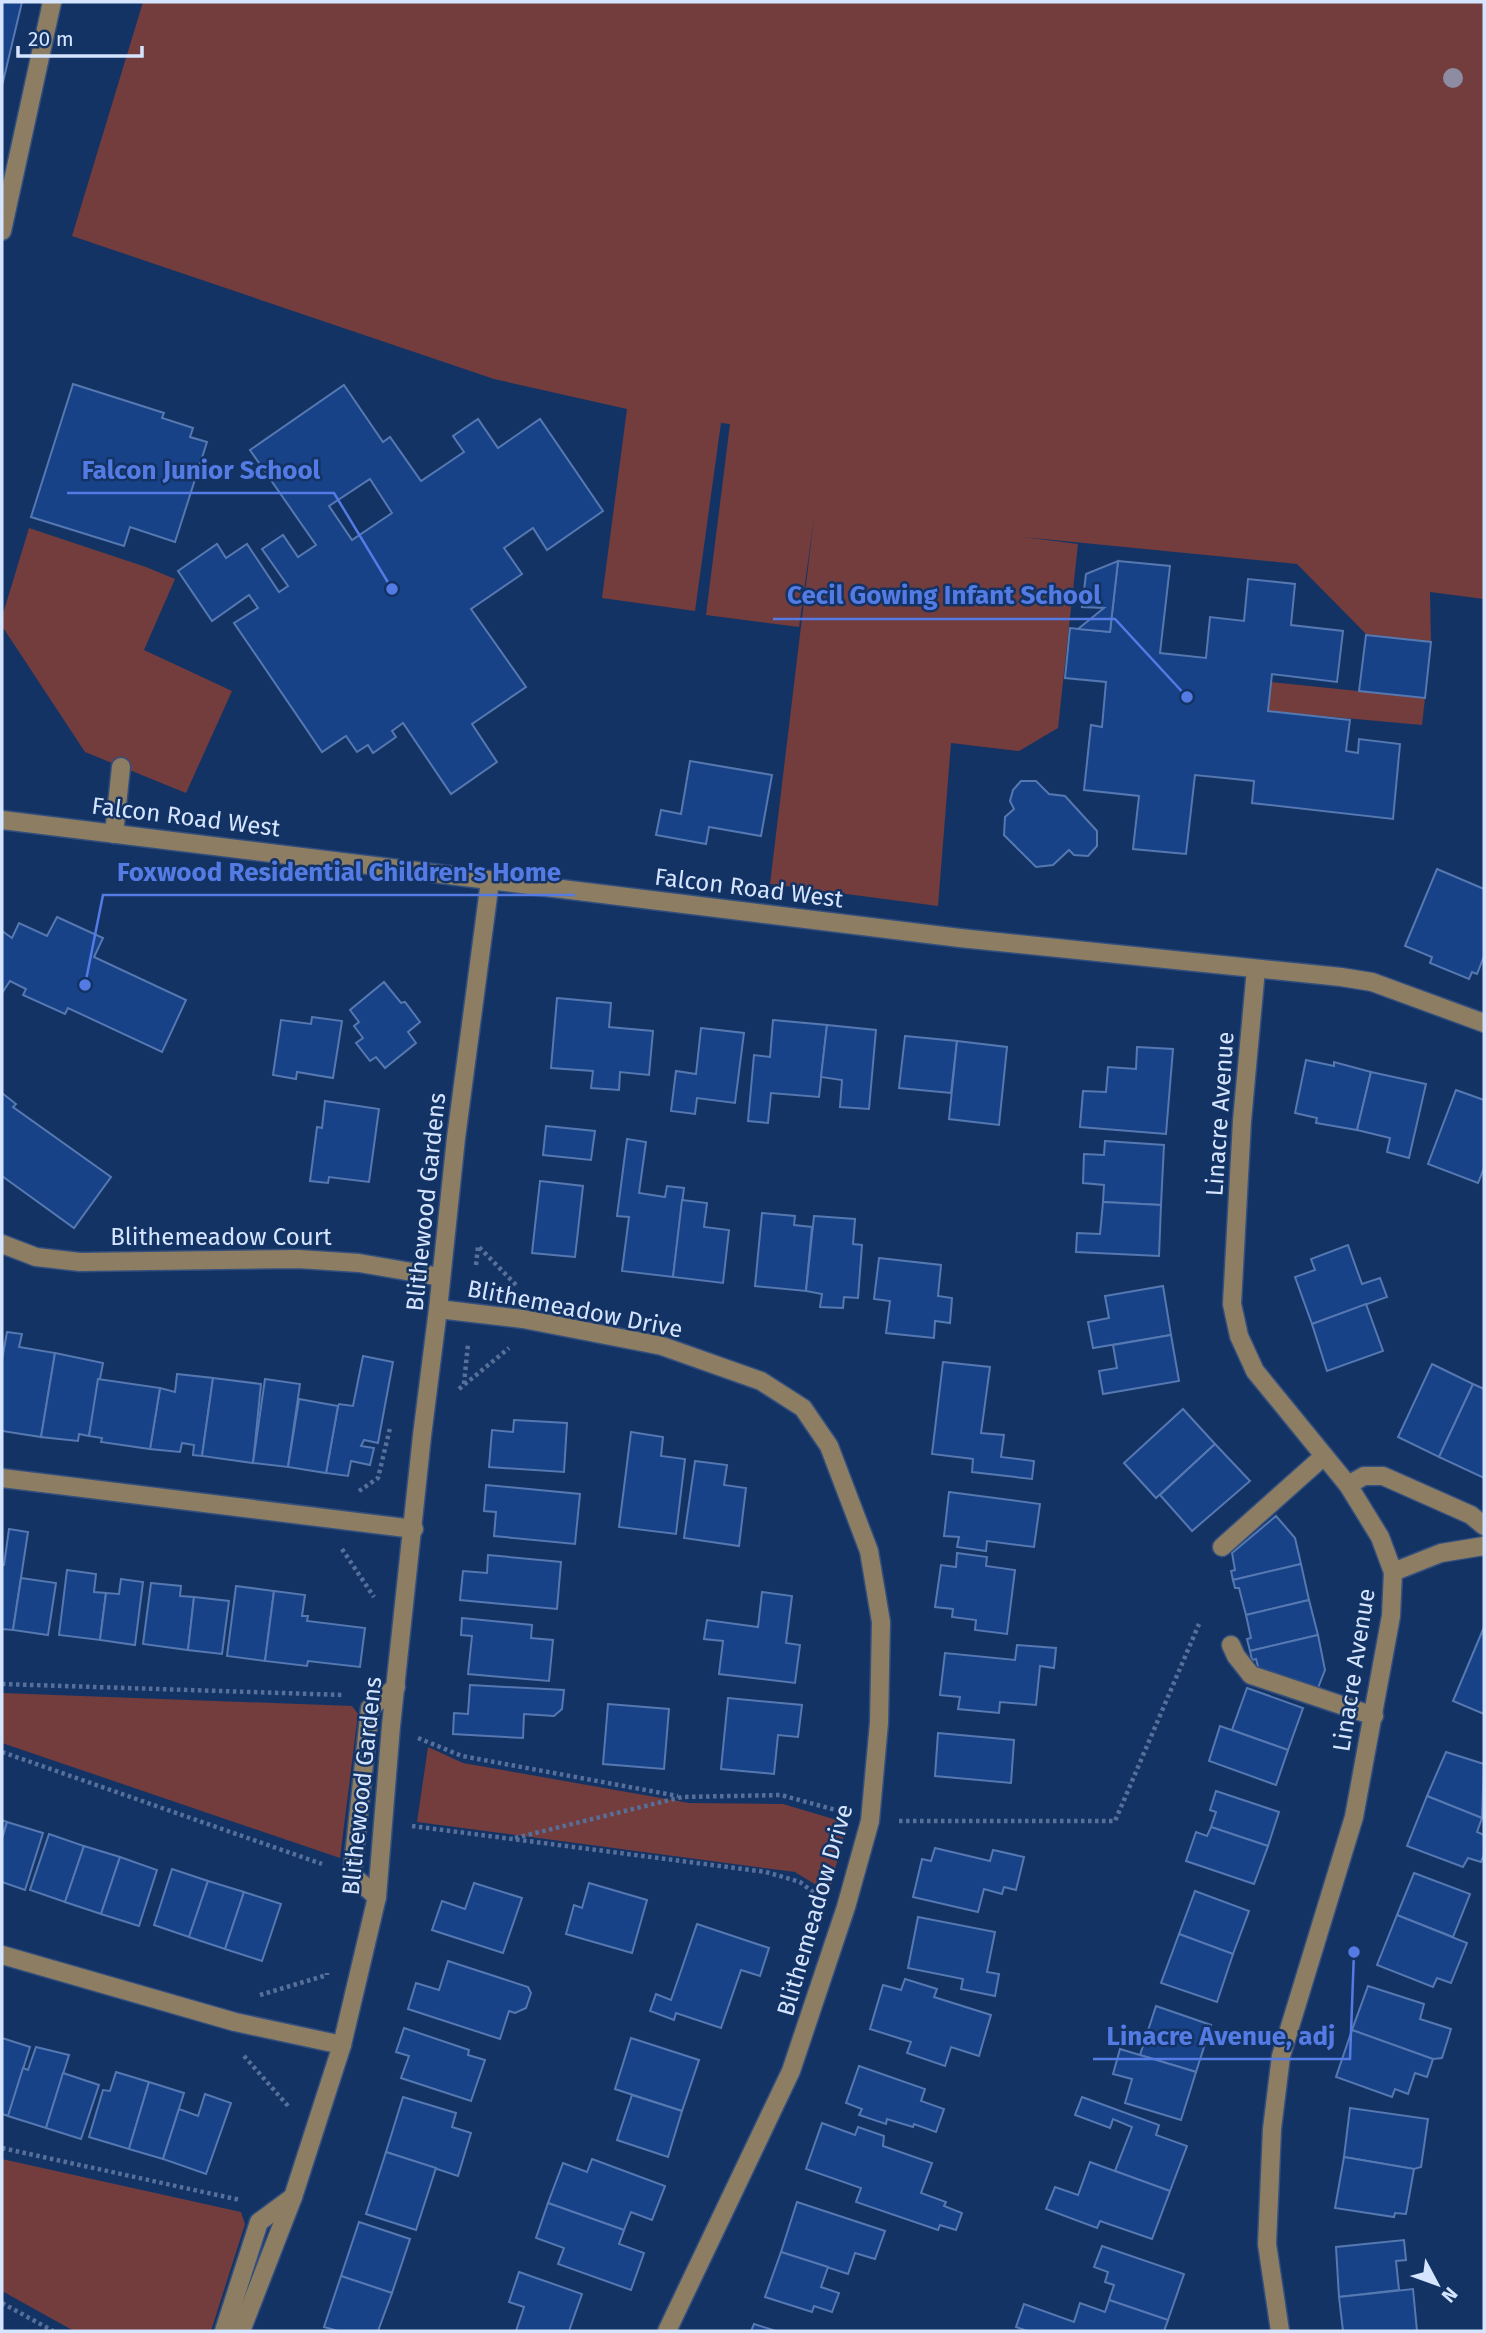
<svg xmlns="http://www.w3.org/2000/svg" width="1486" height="2333" font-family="'Fira Sans',sans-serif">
  <rect width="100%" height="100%" fill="#143365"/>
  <g fill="#733c3d">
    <path d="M143,2H1484V599L1430,592L1431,642L1366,634L1297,564L1023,537L1078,544L1058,728L1019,751L951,743L938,906L770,884L814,518L799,627L706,615L730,424L721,423L695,611L602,598L627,409L494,379L72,236Z"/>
    <path d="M29,528L146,567L175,579L144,650L232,691L186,793L85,752L2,626V617Z"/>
    <path d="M1271,682L1425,698L1422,725L1268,711Z"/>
    <path d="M2,1693L352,1706L358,1714L340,1858L2,1743Z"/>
    <path d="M428,1747L463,1763L689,1803L783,1804L847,1823L829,1893L795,1872L417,1822Z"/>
    <path d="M2,2159L241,2212L245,2224L211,2331H74L2,2291Z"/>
  </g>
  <g fill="#174288" stroke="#5678b1" stroke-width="2" fill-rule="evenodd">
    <path d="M2,2H22L2,86Z"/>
    <path d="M73,384L164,413L162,418L193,428L190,437L207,442L175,542L130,527L124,546L31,517Z"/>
    <path d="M344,385L383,442L390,437L421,481L464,452L453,436L478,419L498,448L540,419L603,511L547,550L533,528L504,548L522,574L471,609L526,687L472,724L497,762L451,794L403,723L392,731L396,737L373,753L368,745L357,752L346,736L322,752L234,623L258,608L249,595L212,621L178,571L217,544L226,558L247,544L279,592L288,586L262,549L283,535L298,557L316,545L250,450ZM370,479L392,513L352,540L329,506Z"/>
    <path d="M1118,561L1170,566L1160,653L1206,658L1210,617L1244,621L1248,579L1295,584L1291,625L1343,631L1337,682L1272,674L1268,711L1350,720L1346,751L1358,753L1359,739L1400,744L1393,819L1252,803L1254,781L1195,775L1186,854L1133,849L1139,796L1084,790L1091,725L1102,727L1106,682L1065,678L1070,628L1110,632Z"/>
    <path d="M1118,561L1110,632L1078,629L1104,608L1082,607L1086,574Z"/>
    <path d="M1366,635L1431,642L1425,698L1359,691Z"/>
    <path d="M690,761L772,775L761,836L709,827L706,844L656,835L661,810L681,814Z"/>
    <path d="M1021,781H1036L1049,794L1065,796L1097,831V846L1088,856L1074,855L1069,850L1053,865L1036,867L1004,835L1005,817L1014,809L1010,801L1013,790Z"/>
    <path d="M1437,869L1484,889V956L1477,974L1472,972L1469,979L1430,963L1432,957L1405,946Z"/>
    <path d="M57,917L103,938L94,957L186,1000L162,1052L68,1008L65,1014L23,995L26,989L10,981L2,993V931L12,938L19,923L47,936Z"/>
    <path d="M384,982L401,1003L405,1002L420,1022L408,1032L416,1043L385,1068L376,1057L370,1061L356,1043L363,1038L354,1026L359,1022L350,1010Z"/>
    <path d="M557,998L611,1003L609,1027L653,1031L649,1075L620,1072L619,1090L591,1088L593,1071L551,1068Z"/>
    <path d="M312,1017L342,1021L333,1078L297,1072L296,1079L273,1075L281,1020L311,1024Z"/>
    <path d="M773,1020L827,1025L819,1097L771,1093L768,1123L748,1121L754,1055L770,1057Z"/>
    <path d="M827,1025L876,1030L869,1109L840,1107L842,1080L821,1077Z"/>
    <path d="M701,1028L744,1033L735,1103L697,1098L695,1114L671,1111L676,1071L696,1074Z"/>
    <path d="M905,1036L957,1041L951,1093L899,1088Z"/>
    <path d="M957,1041L1007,1047L999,1125L949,1119Z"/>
    <path d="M1137,1047L1173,1049L1166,1134L1080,1127L1083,1091L1106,1092L1108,1067L1136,1069Z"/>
    <path d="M1306,1060L1334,1066V1062L1371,1072L1357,1130L1316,1123L1317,1118L1295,1113Z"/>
    <path d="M1371,1072L1426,1084L1409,1158L1387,1152L1390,1138L1357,1130Z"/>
    <path d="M1456,1090L1484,1100V1168L1478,1183L1428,1164Z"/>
    <path d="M2,1093L16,1104L13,1107L111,1177L74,1228L2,1176Z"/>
    <path d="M325,1101L379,1109L369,1182L329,1177L328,1183L310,1181L317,1127L322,1128Z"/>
    <path d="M546,1126L595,1131L591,1160L543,1155Z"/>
    <path d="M627,1139L646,1142L639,1193L665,1197L667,1186L684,1188L673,1277L622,1271L629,1217L617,1216Z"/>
    <path d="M1105,1141L1164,1145L1161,1205L1103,1202L1104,1185L1083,1183L1084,1154L1104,1155Z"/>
    <path d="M540,1181L583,1186L575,1257L532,1253Z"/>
    <path d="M682,1200L707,1203L704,1227L729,1230L723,1283L673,1277Z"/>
    <path d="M1103,1202L1161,1205L1159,1256L1076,1252L1077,1233L1100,1234Z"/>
    <path d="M762,1213L795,1216L794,1225L812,1227L806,1291L755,1286Z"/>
    <path d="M814,1216L855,1219L853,1244L862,1245L858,1298L844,1297L843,1308L820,1307L822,1294L806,1291Z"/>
    <path d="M1348,1245L1362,1284L1380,1278L1387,1297L1312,1324L1295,1277L1315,1270L1311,1259Z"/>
    <path d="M879,1258L941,1265L938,1296L952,1298L950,1323L935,1321L934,1338L886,1333L890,1301L874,1299Z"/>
    <path d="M1163,1286L1171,1335L1093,1348L1088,1322L1109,1318L1105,1296Z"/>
    <path d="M1366,1304L1383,1351L1327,1371L1312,1324Z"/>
    <path d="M7,1332L22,1334L19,1347L55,1353L41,1437L2,1431V1360Z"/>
    <path d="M1171,1335L1179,1381L1103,1394L1099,1371L1117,1368L1113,1345Z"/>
    <path d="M55,1353L103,1363L89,1436L79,1434L78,1441L41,1437Z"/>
    <path d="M363,1356L393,1362L378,1443L364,1440L361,1446L374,1448L370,1465L351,1461L348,1476L326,1473L338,1406L339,1404L353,1406Z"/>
    <path d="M943,1362L990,1367L981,1433L1004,1435L1001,1457L1034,1461L1032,1479L972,1472L973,1459L932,1454Z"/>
    <path d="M1432,1364L1473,1384L1439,1457L1398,1437Z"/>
    <path d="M177,1374L213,1378L202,1456L193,1455L194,1445L182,1443L180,1452L150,1449L160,1388L175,1392Z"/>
    <path d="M213,1378L261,1384L253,1463L202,1456Z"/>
    <path d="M98,1379L160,1388L150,1449L101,1442L102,1438L89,1436Z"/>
    <path d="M265,1379L300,1384L288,1467L253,1463Z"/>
    <path d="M1473,1384L1484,1389V1478L1439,1457Z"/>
    <path d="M299,1399L338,1406L326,1473L288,1467Z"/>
    <path d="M1183,1409L1215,1444L1156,1498L1124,1463Z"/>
    <path d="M514,1420L567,1423L564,1472L489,1467L492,1430L513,1432Z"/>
    <path d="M631,1432L663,1437L661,1456L685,1459L676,1534L619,1527Z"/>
    <path d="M1215,1444L1250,1481L1192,1531L1160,1495Z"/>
    <path d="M695,1461L727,1465L724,1485L746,1488L739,1546L684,1538Z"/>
    <path d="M486,1485L580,1494L575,1544L494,1536L496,1512L484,1511Z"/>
    <path d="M949,1492L1040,1504L1034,1547L987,1541L986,1551L957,1547L959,1537L944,1536Z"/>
    <path d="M1276,1516L1295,1538L1301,1564L1233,1580L1231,1571L1235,1570L1232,1553Z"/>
    <path d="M9,1529L28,1532L13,1630L2,1629V1565H4Z"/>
    <path d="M957,1553L987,1557L986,1566L1015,1570L1007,1634L975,1630L976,1620L952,1617L953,1609L935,1607L941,1565L956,1567Z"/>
    <path d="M488,1555L561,1562L557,1609L460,1600L463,1571L487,1573Z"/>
    <path d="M1301,1564L1309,1600L1246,1615L1239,1588H1235L1233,1580Z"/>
    <path d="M67,1570L96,1574L94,1592L106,1593L100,1640L59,1635Z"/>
    <path d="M21,1578L56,1583L48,1635L13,1630Z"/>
    <path d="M121,1579L143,1582L135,1645L100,1640L106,1593L119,1594Z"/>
    <path d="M151,1583L181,1586L180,1596L194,1597L188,1650L143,1644Z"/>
    <path d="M236,1586L274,1591L265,1661L227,1656Z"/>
    <path d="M274,1591L305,1595L302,1616H308L307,1621L365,1628L360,1667L308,1661L307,1666L265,1661Z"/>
    <path d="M762,1592L792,1596L786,1643L800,1645L795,1683L719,1674L723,1641L704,1639L707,1620L758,1627Z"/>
    <path d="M194,1597L229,1601L222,1654L188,1650Z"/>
    <path d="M1309,1600L1318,1635L1250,1651L1247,1639L1251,1638L1246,1615Z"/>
    <path d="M462,1618L532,1625L531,1638L553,1640L549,1681L468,1674L472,1636L461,1635Z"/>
    <path d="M1484,1627V1714L1453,1701Z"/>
    <path d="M1318,1635L1325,1670L1316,1693L1260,1674L1256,1659L1252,1660L1250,1651Z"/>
    <path d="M1017,1645L1056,1648L1054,1668L1040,1666L1036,1705L1000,1702L999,1713L958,1709L960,1697L940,1695L945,1653L1015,1660Z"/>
    <path d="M470,1685L564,1690L562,1709L554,1716L524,1714L523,1738L453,1734L454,1713L468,1714Z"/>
    <path d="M1247,1688L1303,1708L1288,1750L1232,1730Z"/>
    <path d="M728,1698L802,1705L798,1737L778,1735L774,1774L721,1769Z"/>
    <path d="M608,1704L669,1709L664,1769L603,1764Z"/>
    <path d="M1220,1726L1288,1750L1276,1785L1209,1761Z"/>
    <path d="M938,1733L1014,1740L1011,1783L935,1776Z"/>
    <path d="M1446,1752L1484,1764L1482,1818L1427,1796Z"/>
    <path d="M1216,1791L1279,1812L1268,1846L1211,1827L1216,1812L1210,1810Z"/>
    <path d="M1427,1796L1482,1818L1477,1832L1484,1835V1854L1481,1862L1468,1858L1463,1867L1407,1846Z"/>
    <path d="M2,1820L7,1822L2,1839Z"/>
    <path d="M7,1822L43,1833L25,1890L2,1882V1839Z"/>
    <path d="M1211,1827L1268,1846L1254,1884L1186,1861L1196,1832L1207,1836Z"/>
    <path d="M49,1834L84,1846L65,1902L30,1890Z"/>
    <path d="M84,1846L120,1857L101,1914L65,1902Z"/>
    <path d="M935,1848L990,1861L993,1850L1024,1857L1016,1890L1004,1887L1002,1894L984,1889L978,1912L913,1897L922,1859L931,1861Z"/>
    <path d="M120,1857L157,1870L139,1926L101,1914Z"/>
    <path d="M172,1869L208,1881L189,1937L154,1925Z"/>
    <path d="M1414,1873L1470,1894L1453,1937L1397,1915Z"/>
    <path d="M208,1881L244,1892L225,1949L189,1937Z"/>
    <path d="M474,1883L522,1898L503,1953L432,1930L442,1901L465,1909Z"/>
    <path d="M589,1883L647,1900L632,1953L566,1934L574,1905L582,1908Z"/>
    <path d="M1195,1891L1249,1911L1233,1954L1179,1934Z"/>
    <path d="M244,1892L281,1904L262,1961L225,1949Z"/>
    <path d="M1397,1915L1467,1943L1451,1983L1437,1978L1433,1987L1377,1965Z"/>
    <path d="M918,1917L995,1932L987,1972L999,1974L995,1996L961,1989L963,1979L908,1968Z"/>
    <path d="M697,1924L769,1948L760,1976L741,1970L721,2028L676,2013L674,2020L650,2011L656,1994L671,2000Z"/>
    <path d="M1179,1934L1233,1954L1217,2002L1161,1983Z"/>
    <path d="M448,1961L528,1987L531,1993L526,2008L515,2013L509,2011L500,2039L408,2009L416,1983L439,1990Z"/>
    <path d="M905,1979L937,1989L934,1997L991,2015L979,2056L951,2047L945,2066L907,2053L911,2042L870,2029L883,1985L901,1990Z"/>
    <path d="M1368,1986L1424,2004L1420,2019L1451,2029L1442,2058L1433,2059L1352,2030Z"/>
    <path d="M1156,2006L1211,2025L1196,2072L1140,2055Z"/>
    <path d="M404,2028L469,2050L468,2055L485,2060L471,2101L401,2078L409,2056L396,2052Z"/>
    <path d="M1352,2030L1433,2059L1427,2077L1415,2073L1408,2094L1395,2089L1392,2097L1336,2077Z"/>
    <path d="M2,2038L30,2047L8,2116L2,2114Z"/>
    <path d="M631,2038L699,2060L682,2111L615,2089Z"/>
    <path d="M36,2047L69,2055L46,2128L8,2116L23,2068L28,2070Z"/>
    <path d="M1120,2049L1196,2072L1181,2120L1125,2103L1132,2079L1113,2074Z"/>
    <path d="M859,2066L925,2089L921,2101L944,2109L936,2132L914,2124L913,2127L887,2119L886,2124L859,2115L862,2109L846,2103Z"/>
    <path d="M116,2072L149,2082L129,2149L89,2137L103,2090L110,2091Z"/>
    <path d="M63,2073L99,2085L81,2139L46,2128Z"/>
    <path d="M149,2082L184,2093L163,2159L129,2149Z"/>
    <path d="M205,2094L231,2103L206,2174L163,2159L179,2109L198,2116Z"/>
    <path d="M632,2095L682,2111L668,2157L617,2140Z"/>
    <path d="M403,2097L456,2113L452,2127L471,2133L458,2176L386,2152Z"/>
    <path d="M1082,2097L1159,2125L1156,2135L1187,2146L1170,2191L1115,2171L1132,2127L1113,2119L1110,2128L1075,2115Z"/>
    <path d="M1350,2108L1428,2119L1421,2167L1414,2169L1344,2157Z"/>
    <path d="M822,2123L855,2135L858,2127L884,2136L883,2146L932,2163L921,2193L946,2202L944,2206L962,2213L956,2230L940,2225L938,2230L856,2202L861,2188L806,2169Z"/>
    <path d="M386,2152L436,2168L416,2230L366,2214Z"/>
    <path d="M1344,2157L1414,2169L1406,2214L1395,2213L1394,2217L1335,2208Z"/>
    <path d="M592,2159L665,2186L652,2220L631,2212L624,2230L548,2203L563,2163L587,2172Z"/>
    <path d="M1090,2162L1170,2191L1152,2239L1100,2221L1097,2228L1046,2209L1055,2187L1078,2195Z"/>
    <path d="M797,2202L885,2231L875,2259L855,2253L848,2274L781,2252Z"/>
    <path d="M548,2203L624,2230L619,2244L644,2253L631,2290L558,2264L564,2248L536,2238Z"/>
    <path d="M359,2222L410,2239L392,2293L341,2276Z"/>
    <path d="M1404,2240L1406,2260L1396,2261L1399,2290L1339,2297L1336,2247Z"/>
    <path d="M1102,2246L1184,2274L1168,2320L1109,2300L1114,2285L1105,2282L1108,2272L1094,2267Z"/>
    <path d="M781,2252L828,2267L821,2287L839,2293L832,2312L814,2306L812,2312L765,2297Z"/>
    <path d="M519,2272L582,2294L569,2331H516L524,2307L509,2302Z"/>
    <path d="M341,2276L392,2293L378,2331H338L324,2327Z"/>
    <path d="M1413,2289L1417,2331H1343L1339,2297Z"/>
    <path d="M1109,2300L1168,2320L1164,2331H1027L1016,2327L1024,2304L1074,2322L1080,2303L1105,2312Z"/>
    <path d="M754,2324L776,2331H751Z"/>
  </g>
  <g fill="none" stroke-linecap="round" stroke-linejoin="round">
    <g stroke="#334f7e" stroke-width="21">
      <g id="minor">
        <path d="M2,231L52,2"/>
        <path d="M2,820L960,938L1341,977L1372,982L1484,1023"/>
        <path d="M114,834L121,767"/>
        <path d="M1256,969L1242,1121L1232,1304L1239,1336L1255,1371L1348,1485L1380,1537L1393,1572L1391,1616L1354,1817L1281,2056L1272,2129L1267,2244L1280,2331"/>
        <path d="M2,1244L36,1257L80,1262L298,1259L359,1263L441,1277"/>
        <path d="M438,1309L523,1319L662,1346L761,1381L803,1408L829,1446L869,1551L881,1622L879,1723L870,1821L846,1907L791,2071L667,2331"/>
        <path d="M2,1478L414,1529"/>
        <path d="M1348,1485L1364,1476H1383L1471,1515L1484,1526"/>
        <path d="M1222,1547L1324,1456"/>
        <path d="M1393,1572L1441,1553L1484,1546"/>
        <path d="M1231,1645L1236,1656L1251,1675L1374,1716"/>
        <path d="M377,1897L352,1875L370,1708L396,1687"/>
        <path d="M2,1955L235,2022L342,2045"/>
        <path d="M224,2331L259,2222L293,2197"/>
        <path d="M241,2331L293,2197L342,2045L377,1897L391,1726L422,1436L438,1309L456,1138L490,881"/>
      </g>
    </g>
    <g stroke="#56709a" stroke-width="4.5" stroke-dasharray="3.5 3.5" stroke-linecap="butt">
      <path d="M476,1265L478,1246L517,1286"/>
      <path d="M464,1384L468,1344"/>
      <path d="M459,1389L509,1348"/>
      <path d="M359,1491L378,1478L390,1428"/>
      <path d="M342,1549L374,1597"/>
      <path d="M2,1684L344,1695"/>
      <path d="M418,1738L462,1756L678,1796"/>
      <path d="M2,1752L322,1864"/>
      <path d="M899,1821H1115L1199,1624"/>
      <path d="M412,1826L766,1872L800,1882L818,1896"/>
      <path d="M515,1838L682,1797L781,1795L843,1812"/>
      <path d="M260,1995L327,1975V1973"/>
      <path d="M244,2056L289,2107"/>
      <path d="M2,2148L240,2200"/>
      <path d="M2,2303L53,2331"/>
    </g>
    <use href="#minor" stroke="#8d7d62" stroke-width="18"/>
  </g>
  <circle fill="#8d8ca2" cx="1453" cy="78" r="10"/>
  <g text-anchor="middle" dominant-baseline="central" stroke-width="5" stroke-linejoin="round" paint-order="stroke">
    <g font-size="24" fill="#d5e5ff" stroke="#143365">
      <text transform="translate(186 817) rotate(7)">Falcon Road West</text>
      <text transform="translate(749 888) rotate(7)">Falcon Road West</text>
      <text transform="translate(1220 1114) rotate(-86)">Linacre Avenue</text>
      <text transform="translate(426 1202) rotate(-84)">Blithewood Gardens</text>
      <text x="221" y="1237">Blithemeadow Court</text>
      <text transform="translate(575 1309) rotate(11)">Blithemeadow Drive</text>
      <text transform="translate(1354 1670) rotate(-81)">Linacre Avenue</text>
      <text transform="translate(362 1786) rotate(-84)">Blithewood Gardens</text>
      <text transform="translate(815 1910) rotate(-74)">Blithemeadow Drive</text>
    </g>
  </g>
  <path fill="none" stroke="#547be4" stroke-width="2.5" d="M392 589L334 493H67M1187 697L1115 619H773M85 985L103 895H575M1354 1952L1350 2059H1093"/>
  <g fill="#547be4" stroke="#143365" stroke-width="2.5">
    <circle cx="392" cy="589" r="7"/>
    <circle cx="1187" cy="697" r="7"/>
    <circle cx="85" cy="985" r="7"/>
    <circle cx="1354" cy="1952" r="7"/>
  </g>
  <g font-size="26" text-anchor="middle" font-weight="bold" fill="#547be4" stroke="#143365" stroke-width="5" stroke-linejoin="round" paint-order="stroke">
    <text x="201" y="479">Falcon Junior School</text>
    <text x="944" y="604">Cecil Gowing Infant School</text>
    <text x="339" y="881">Foxwood Residential Children's Home</text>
    <text x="1221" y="2045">Linacre Avenue, adj</text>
  </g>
  <rect width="1486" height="2333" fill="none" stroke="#d5e5ff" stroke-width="7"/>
  <g transform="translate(1437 2284) rotate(131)" stroke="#143365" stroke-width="5" paint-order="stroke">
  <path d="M0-5L12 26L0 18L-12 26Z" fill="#d5e5ff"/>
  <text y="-10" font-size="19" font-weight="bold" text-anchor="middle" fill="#d5e5ff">N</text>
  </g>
  <path d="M18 46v10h124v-10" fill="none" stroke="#d5e5ff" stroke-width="3.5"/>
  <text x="28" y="46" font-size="21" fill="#d5e5ff" stroke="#143365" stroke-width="5" paint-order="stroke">20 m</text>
</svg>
